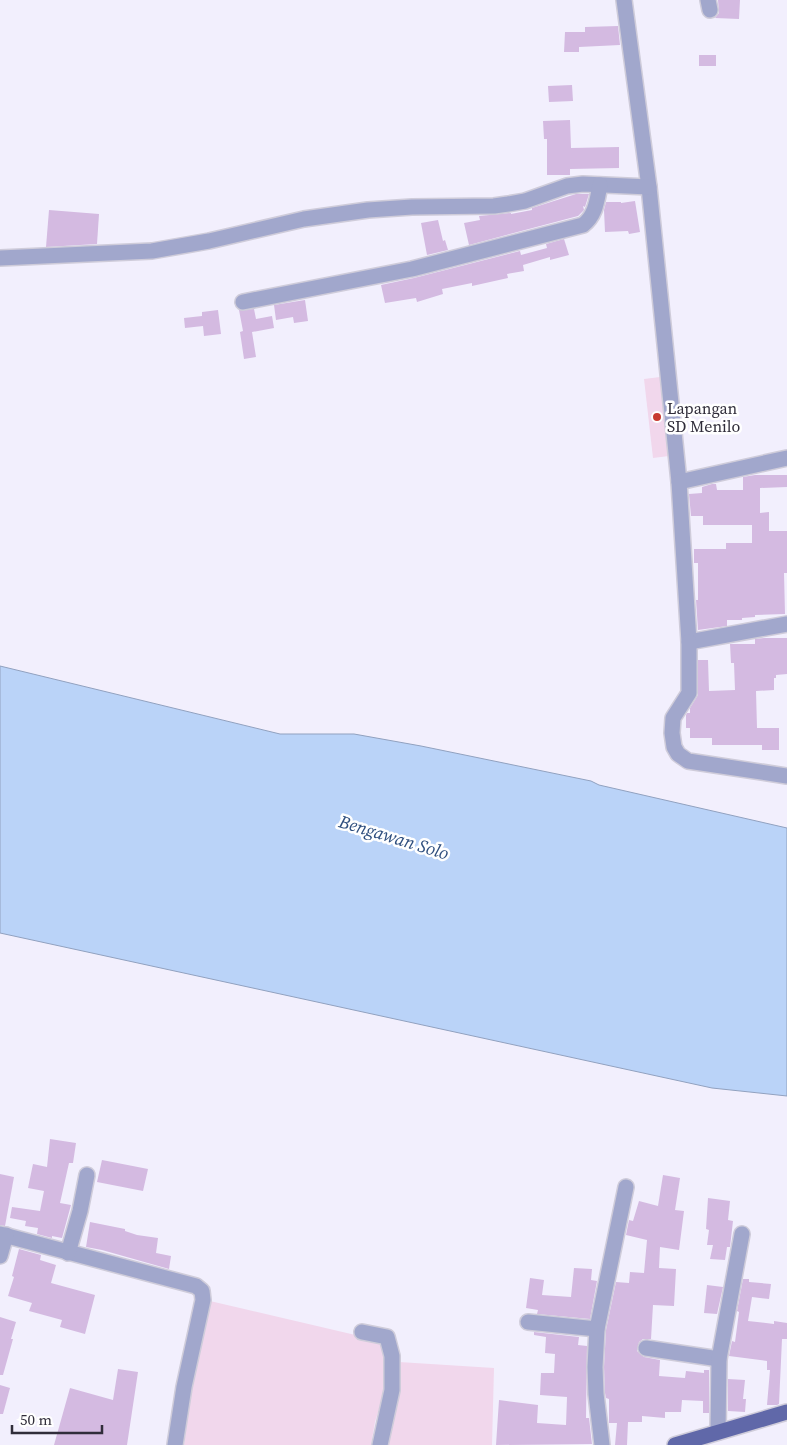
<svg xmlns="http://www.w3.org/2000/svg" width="787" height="1445" font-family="'Source Serif 4',serif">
  <rect width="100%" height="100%" fill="#f2effd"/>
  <g fill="#f1d7ec">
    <path d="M660,377L669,456L653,458L644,379Z"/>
    <path d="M210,1301L381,1341L384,1363V1393L375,1422L371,1445H184L191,1390Z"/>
    <path d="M399,1362L494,1368L492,1445H387Z"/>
  </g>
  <path fill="#bad3f8" stroke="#91a1bf" d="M0,666L280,734H354L421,746L591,781L599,785L787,828V1096L712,1088L0,933Z"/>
  <g fill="#d4bae1">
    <path d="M718,0H740L739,19L715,18L719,13Z"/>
    <path d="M618,26L620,45L579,47V52H564L565,32H585V27Z"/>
    <rect x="699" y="55" width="17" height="11"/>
    <path d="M572,85L573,101L549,102L548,86Z"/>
    <path d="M570,120L571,148L619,147V168L570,169V175H547V139H544L543,121Z"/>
    <path d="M576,194H589L585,207L583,206L584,210L578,216L469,245L464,223L480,220L479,216L511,213V214L532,210V208Z"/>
    <path d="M635,201L640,232L629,234L628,231L605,232L604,210L606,202H621V203Z"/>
    <path d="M49,210L99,214L97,244L46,247Z"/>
    <path d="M438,220L443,241L445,240L448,250L427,255L421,223Z"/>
    <path d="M564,239L569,255L550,260V257L523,265L524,271L507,274L508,278L472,286V283L442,289L443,294L417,302L416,298L385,303L381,285L414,278L520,251L521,255L547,248L546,244Z"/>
    <path d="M305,300L308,321L294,323L293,317L276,320L274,305Z"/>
    <path d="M254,309L256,319L272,316L274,328L252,332L256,357L244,359L240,332L243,331L239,310Z"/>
    <path d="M218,310L221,334L204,336L203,326L185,328L184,318L202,316V312Z"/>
    <path d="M755,475H787V487L760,488V513L769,512V531H787V573H784L785,614L755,615V617L742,618V620H727V626L698,630L696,600H698V563H694V549H726V543H752V525H703V516H691L689,494L702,493V487L712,484H716L717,490H743V477Z"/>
    <path d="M764,638H787V674L776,675V678H774V690L756,691L757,728H779V750H762V745H712V738H690V728H686V715L687,713H690V708L698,695V660H708L709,691L735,690L734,663H731L730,644H755V639Z"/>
    <path d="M50,1139L76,1143L73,1163H69L60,1203L71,1205L62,1238L52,1236V1238L37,1234L38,1228L25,1226L26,1221L10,1218L12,1207L40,1211L44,1191L28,1188L33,1164L47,1167Z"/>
    <path d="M102,1160L148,1169L143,1191L97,1182Z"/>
    <path d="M0,1174L14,1177L5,1226L0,1225Z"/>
    <path d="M663,1175L680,1178L675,1210L684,1211L679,1250L660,1247L659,1268L676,1269L674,1306L653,1305L651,1339H643L639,1342L637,1351L644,1357L660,1360L659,1376L685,1378L686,1371L704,1373V1370H709V1413H703V1401L682,1400L681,1412H665V1418L642,1416V1422H628L627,1445H615L617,1423H609V1399L606,1398L605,1393L604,1367L606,1330L616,1282L629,1283L630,1272L644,1273L647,1240L626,1235L629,1220L633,1221L639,1201L658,1206Z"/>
    <path d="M708,1198L730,1201L728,1220L733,1221L730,1247H727L725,1260L710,1259L713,1245H707L709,1230L706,1229Z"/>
    <path d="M90,1222L125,1229V1231L137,1235L158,1238L156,1253L171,1256L169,1269L102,1250L86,1247Z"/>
    <path d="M19,1249L41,1255L40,1260L56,1265L51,1283L95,1295L85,1334L60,1327L62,1320L29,1311L32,1303L8,1296L14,1277L12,1276Z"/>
    <path d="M574,1268L592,1269L591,1280L597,1281L590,1319L537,1314L538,1310L526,1308L530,1278L544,1280L542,1295L571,1297Z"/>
    <path d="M743,1279H749V1282L771,1284L769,1299L752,1297L748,1321L774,1324V1321L787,1323V1339H782L779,1404L777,1405H767L770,1370H767V1361L729,1356L732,1341L735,1342L739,1312L737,1311Z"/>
    <path d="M707,1285L723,1287L717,1314L704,1313Z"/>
    <path d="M0,1317L16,1322L11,1339H13L3,1375H0Z"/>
    <path d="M534,1332L579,1337L578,1345L587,1346L586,1418H589L592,1444L496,1445L499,1400L538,1405L537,1423L566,1425L567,1397L540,1395L541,1373H554L555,1354L545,1353L546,1337L534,1335Z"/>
    <path d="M118,1369L138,1372L127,1445H54L70,1388L113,1400Z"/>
    <path d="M728,1379L745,1380L743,1399H746L745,1412L728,1411Z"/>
    <path d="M0,1385L10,1388L3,1414H0Z"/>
  </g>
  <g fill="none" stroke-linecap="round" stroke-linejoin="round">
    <g stroke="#cfccda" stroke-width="18">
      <g id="minor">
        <path d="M624,0L649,187L679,482L787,458"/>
        <path d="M708,0L710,10"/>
        <path d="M0,258L152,251L209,241L304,219L368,210L412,207L494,206L508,204L525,201L567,186L583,184L649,187"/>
        <path d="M243,302L412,269L583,225C596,215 597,200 600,185"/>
        <path d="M679,482L689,642L787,624"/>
        <path d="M689,642V693L673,718L672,733L674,747L678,754L688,761L787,776"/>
        <path d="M0,1234L196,1286L202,1291L203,1300L184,1387L175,1445"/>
        <path d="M68,1253L80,1211L87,1175"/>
        <path d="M0,1256L6,1235"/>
        <path d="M528,1322L597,1329"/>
        <path d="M362,1332L387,1337L392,1356V1390L380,1445"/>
        <path d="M646,1348L719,1359"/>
        <path d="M718,1432L719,1359L742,1234"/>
        <path d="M602,1445L596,1394L595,1367L597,1329L626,1187"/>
      </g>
    </g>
    <g stroke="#cfccda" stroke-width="18">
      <path id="major" d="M675,1445L787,1412"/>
    </g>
    <use href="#minor" stroke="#a1a7cc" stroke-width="15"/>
    <use href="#major" stroke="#6068a9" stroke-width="15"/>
  </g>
  <circle fill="#c83a31" stroke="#fff" stroke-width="2" cx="657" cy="417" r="5"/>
  <g text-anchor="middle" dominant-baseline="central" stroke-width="5" stroke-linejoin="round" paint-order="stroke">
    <g font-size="16" fill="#302d3a" stroke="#fff" text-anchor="start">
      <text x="667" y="408">Lapangan<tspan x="667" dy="18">SD Menilo</tspan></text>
    </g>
    <g font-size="18" font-style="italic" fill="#2e4e7e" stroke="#fff">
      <text transform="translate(394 837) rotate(17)">Bengawan Solo</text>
    </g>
  </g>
  <path d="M12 1425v8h90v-8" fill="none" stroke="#302d3a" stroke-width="2.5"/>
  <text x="20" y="1425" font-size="15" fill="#302d3a" stroke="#ffffff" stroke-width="4" paint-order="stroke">50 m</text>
</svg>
